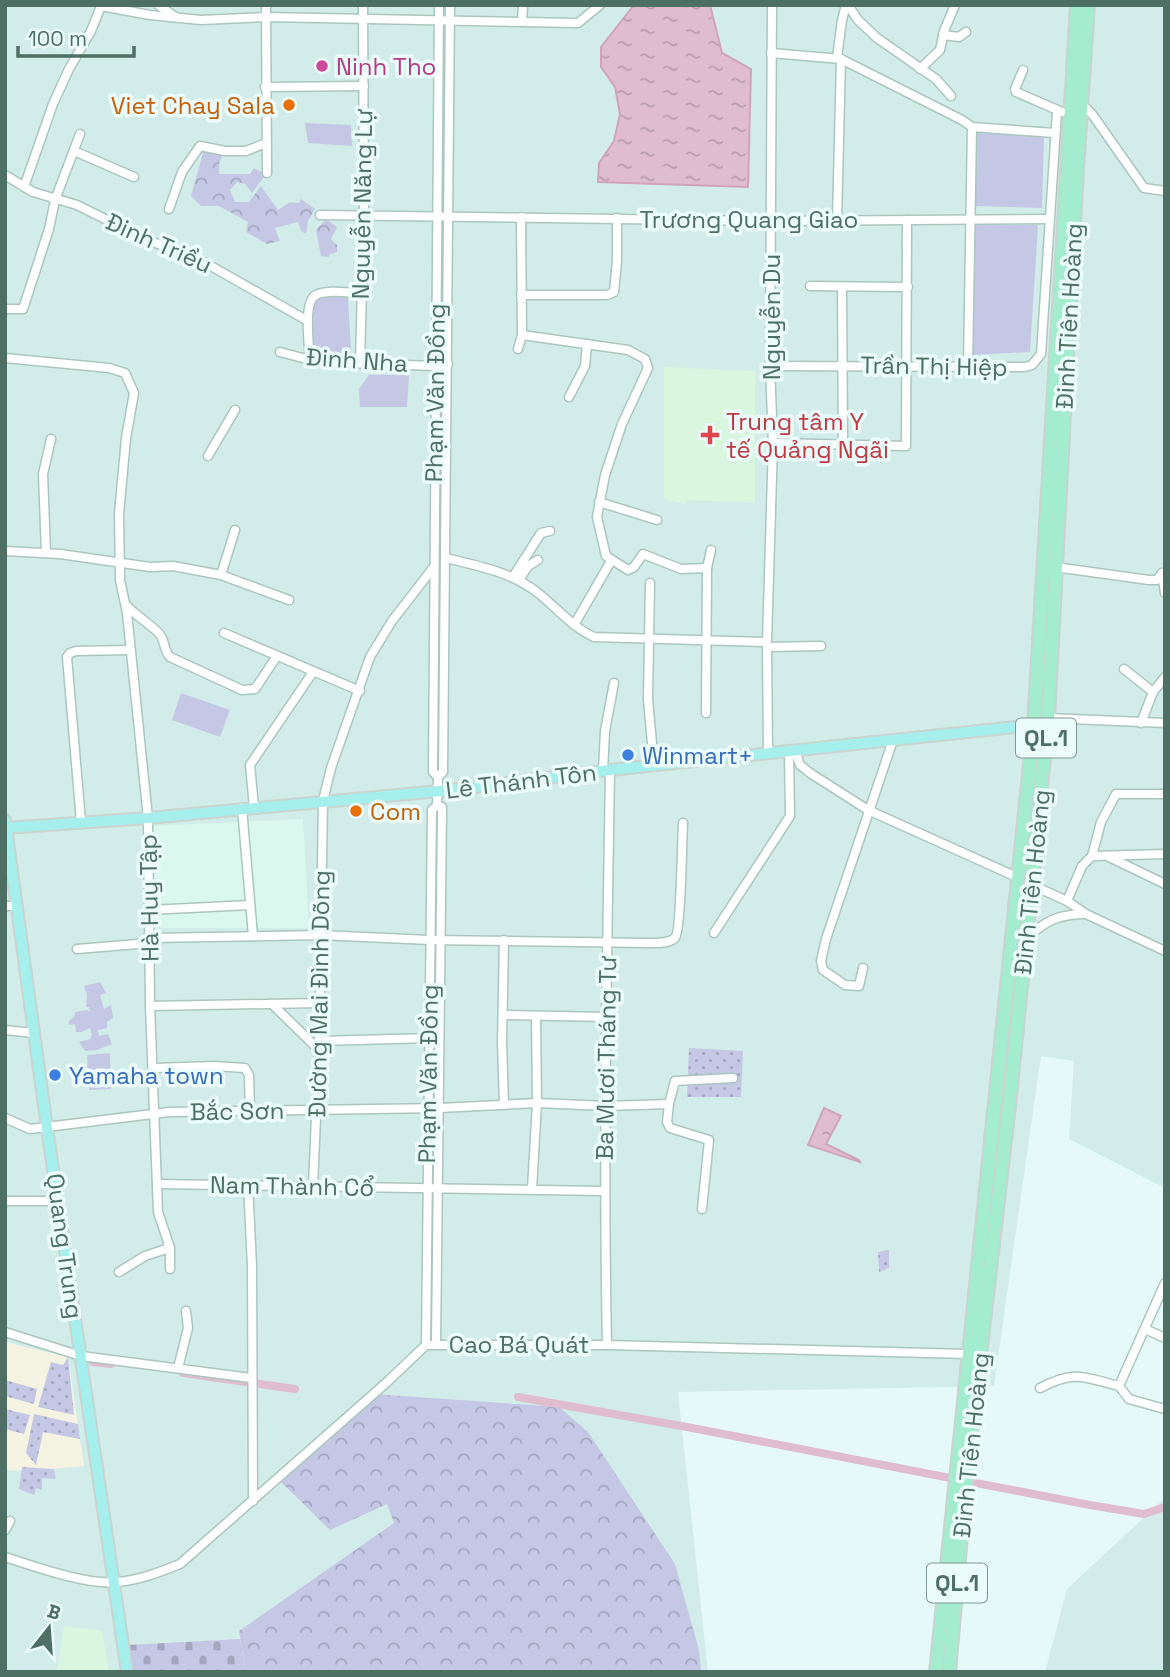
<svg xmlns="http://www.w3.org/2000/svg" width="1170" height="1677" font-family="'Space Grotesk',sans-serif">
  <defs>
    <pattern id="grass-dots" width="8" height="8" patternUnits="userSpaceOnUse" patternTransform="scale(1.75)"><rect width="8" height="8" fill="#c5c8e5"/><path d="M2 2h.1M6 6h.1" fill="none" stroke="#a2a7bd" stroke-width="1.8" stroke-linecap="round"/></pattern>
    <pattern id="forest-crowns" width="20" height="18" patternUnits="userSpaceOnUse" patternTransform="scale(1.75)"><rect width="20" height="18" fill="#c5c8e5"/><path d="M2 6a3 3 0 1 1 6 0M12 15a3 3 0 1 1 6 0" fill="none" stroke="#a2a7bd"/></pattern>
    <pattern id="cemetery-stones" width="16" height="16" patternUnits="userSpaceOnUse" patternTransform="scale(1.75)"><rect width="16" height="16" fill="#c5c8e5"/><path d="M2 7V4a2 2 0 0 1 4 0v3zM10 15v-3a2 2 0 0 1 4 0v3z" fill="#a2a7bd"/></pattern>
    <pattern id="water-ripples" width="26" height="14" patternUnits="userSpaceOnUse" patternTransform="scale(1.75)"><rect width="26" height="14" fill="#e0bccf"/><path d="M2 4q2-2 4 0t4 0M15 11q2-2 4 0t4 0" fill="none" stroke="#b89dac"/></pattern>
  </defs>
  <rect width="100%" height="100%" fill="#e5f9f8"/>
  <g fill="#d2ede9">
    <path d="M5,5H1165V1188L1069,1139L1074,1061L1041,1056L994,1386L678,1392L708,1672H5Z"/>
    <path d="M1165,1498V1672H1045L1067,1589Z"/>
  </g>
  <path fill="#daf8ed" d="M303,819L309,928H153L151,826Z"/>
  <path fill="#f5f4e2" d="M5,1342L68,1357L84,1466L30,1471L5,1470Z"/>
  <g fill="#d9f6df">
    <path d="M664,367L755,371V503L687,500L685,504L664,499Z"/>
    <path d="M64,1626L102,1631L109,1672H57Z"/>
  </g>
  <g fill="url(#grass-dots)">
    <path d="M689,1048L743,1051L741,1097H687Z"/>
    <path d="M889,1250V1268L879,1272L878,1252Z"/>
    <path d="M68,1357L74,1415L38,1407L51,1362L63,1365Z"/>
    <path d="M5,1380L37,1389L34,1404L5,1396Z"/>
    <path d="M5,1409L30,1415L24,1434L5,1429Z"/>
    <path d="M34,1414L78,1424L80,1439L43,1432L36,1465L26,1453Z"/>
    <path d="M22,1467L54,1469L56,1479L42,1478V1490L36,1488L34,1495L19,1489Z"/>
  </g>
  <g fill="url(#forest-crowns)">
    <path d="M204,149L223,154L219,164V174H250L254,168L266,174L252,193L245,184L237,182L230,190L235,202H249L261,186L278,210L290,202L299,203L301,199L315,209L308,221L306,234L301,231L298,222L275,228L280,241L267,244L246,232L248,222L219,206H201L191,196Z"/>
    <path d="M326,219L337,227L331,239L337,245V252L330,254L329,257L321,256L316,230Z"/>
    <path d="M374,1394L559,1407L588,1432L675,1564L699,1650L701,1672H246L239,1631L394,1523L387,1504L330,1530L276,1477Z"/>
  </g>
  <path fill="url(#cemetery-stones)" d="M240,1639L246,1672H131L128,1645Z"/>
  <g fill="#c5c8e5">
    <path d="M305,123L351,125L352,146L308,143Z"/>
    <path d="M975,133L1044,135L1042,208L973,206Z"/>
    <path d="M971,225H1038L1030,352L970,355Z"/>
    <path d="M348,296L351,353L309,359L310,297Z"/>
    <path d="M409,374L407,407H360L359,389L369,375Z"/>
    <path d="M181,693L230,710L220,737L172,720Z"/>
    <path d="M100,982L106,993L100,995L104,1009L111,1005L113,1018L107,1022V1028L98,1030L99,1036L108,1034L112,1044L97,1050L85,1051L79,1042L90,1039L92,1035L90,1028L82,1032H76L75,1024L69,1025V1021L74,1017L75,1012L87,1010L90,1012L89,1007H86L87,995L84,986Z"/>
    <path d="M110,1053L111,1089L89,1090L87,1055Z"/>
  </g>
  <g fill="url(#water-ripples)" stroke="#d0a4bb" stroke-width="2">
    <path d="M634,5H710L722,53L751,69L748,187L598,182L599,163L614,141L620,114L615,87L601,67V47Z"/>
    <path d="M824,1108L841,1116L826,1144L859,1160L860,1162L808,1145Z"/>
  </g>
  <g fill="none" stroke-linecap="round" stroke-linejoin="round">
    <g stroke="#e0bccf" stroke-width="8">
      <path d="M93,1362L111,1364"/>
      <path d="M183,1373L295,1389"/>
      <path d="M518,1397L687,1427L1090,1505L1144,1514L1165,1507"/>
    </g>
    <g stroke="#abc6bf" stroke-width="11">
      <g id="minor">
        <path d="M158,5L176,17"/>
        <path d="M266,5L267,173"/>
        <path d="M848,5L858,20L877,38L936,79L951,96"/>
        <path d="M522,22L523,5"/>
        <path d="M943,35L959,37L966,32"/>
        <path d="M771,53L841,59L962,120L972,127L1054,133"/>
        <path d="M837,58L842,20L846,5"/>
        <path d="M920,69L940,50L944,31L955,5"/>
        <path d="M1023,70L1015,89L1016,92L1062,112"/>
        <path d="M265,87L364,86"/>
        <path d="M1081,103L1092,114L1144,188L1165,191"/>
        <path d="M74,151L134,177"/>
        <path d="M5,175L33,192L77,205L147,240L195,257L308,321"/>
        <path d="M24,187L53,104L69,69L91,31L101,6L150,15L201,20L266,17L578,23L600,5"/>
        <path d="M169,209L182,172L200,146L225,151H246L266,143"/>
        <path d="M320,215L772,221L1049,219"/>
        <path d="M837,221L841,59"/>
        <path d="M810,286L908,287"/>
        <path d="M842,287L843,444"/>
        <path d="M521,295H607L614,292L617,261V218"/>
        <path d="M5,309H23L49,229L55,200L80,134"/>
        <path d="M522,335L628,350L645,359L648,368L622,424L605,475L597,517L606,556L628,570L634,567L643,554L681,569L707,568"/>
        <path d="M518,349L522,335L521,217"/>
        <path d="M280,352L318,362L435,366L448,364"/>
        <path d="M5,358L109,368L125,373L134,393L126,438L119,514L120,580L127,613L148,818L150,1006L158,1212L170,1248V1269"/>
        <path d="M310,359C309,347 303,301 316,295C327,289 348,293 361,293"/>
        <path d="M360,362L364,216L363,5"/>
        <path d="M770,366L1025,367L1032,365L1041,354L1057,112"/>
        <path d="M968,366L972,127"/>
        <path d="M569,397L585,366L587,344"/>
        <path d="M773,443L906,446L907,220"/>
        <path d="M208,456L235,410"/>
        <path d="M599,502L657,520"/>
        <path d="M5,551L60,554L150,567L173,566L221,575L289,600"/>
        <path d="M46,553L43,474L51,439"/>
        <path d="M446,558C478,566 512,572 538,593C557,608 572,627 594,637L767,642"/>
        <path d="M1055,567L1149,580H1157L1162,573L1165,593"/>
        <path d="M221,575L235,530"/>
        <path d="M513,577L541,533L550,531"/>
        <path d="M519,580L528,566L538,560"/>
        <path d="M650,583L648,699L654,766"/>
        <path d="M127,606C136,616 156,628 161,636C165,643 164,651 170,657L242,690L255,689L277,656"/>
        <path d="M574,625L611,561"/>
        <path d="M224,633L360,691"/>
        <path d="M767,647L821,646"/>
        <path d="M1124,669L1153,692"/>
        <path d="M706,713L707,568L711,550"/>
        <path d="M1048,718L1165,723"/>
        <path d="M1141,723L1153,692L1165,677"/>
        <path d="M795,751L800,765L810,773L868,810L1019,878"/>
        <path d="M768,754L767,642L773,443L770,366L772,5"/>
        <path d="M603,771L605,731L614,683"/>
        <path d="M438,777L433,772L439,5"/>
        <path d="M254,807L250,765L313,672"/>
        <path d="M242,808L253,936"/>
        <path d="M81,822L67,657L70,653L76,651L129,650"/>
        <path d="M1092,856L1101,822L1116,794H1165"/>
        <path d="M1109,857L1165,884"/>
        <path d="M1032,885L1067,901L1086,914L1165,951"/>
        <path d="M1067,901L1082,866L1092,856L1165,854"/>
        <path d="M5,906H17"/>
        <path d="M149,910L250,905"/>
        <path d="M714,933L790,816L789,753"/>
        <path d="M151,938L320,935L430,940L648,943C656,943 668,944 675,938C681,932 682,840 683,823"/>
        <path d="M1027,938C1046,920 1060,914 1086,914"/>
        <path d="M504,940L502,1043L504,1104"/>
        <path d="M77,949L150,943"/>
        <path d="M863,968L859,986L845,985L823,970L821,961L826,939L893,740"/>
        <path d="M272,1004L319,1050"/>
        <path d="M150,1006L319,1003"/>
        <path d="M503,1015L606,1017"/>
        <path d="M5,1030L34,1033"/>
        <path d="M319,1041L431,1038"/>
        <path d="M154,1068L214,1066L245,1068L249,1075L250,1112"/>
        <path d="M669,1104L667,1122L670,1128L709,1140L702,1209"/>
        <path d="M5,1118L30,1129L169,1112L440,1108L537,1103L607,1106L669,1104L675,1081L733,1078"/>
        <path d="M157,1184L604,1191"/>
        <path d="M248,1184L252,1266L253,1501"/>
        <path d="M313,1186L319,1050L323,801L331,768L370,657L392,621L433,568"/>
        <path d="M532,1189L537,1103L536,1016"/>
        <path d="M5,1201H59"/>
        <path d="M119,1272L145,1256L166,1249L169,1245"/>
        <path d="M1145,1329L1165,1338"/>
        <path d="M5,1332L81,1356L251,1378"/>
        <path d="M436,1344L442,810V807L437,805"/>
        <path d="M426,1345L432,810L437,805L438,777L443,772L450,5"/>
        <path d="M607,1345C603,1153 607,962 610,770"/>
        <path d="M178,1368L188,1328L186,1311"/>
        <path d="M1119,1386L1165,1283"/>
        <path d="M1040,1388C1075,1370 1083,1377 1119,1386L1129,1399L1165,1409"/>
        <path d="M5,1530L10,1521"/>
        <path d="M5,1557C33,1566 89,1586 117,1582C140,1580 160,1572 180,1564L386,1383L426,1345H607L968,1354"/>
      </g>
    </g>
    <g stroke="#cad4d0" stroke-width="14">
      <g id="major">
        <path d="M5,820L47,1128L127,1672"/>
        <path d="M5,828L148,818L451,790L610,770L1034,725"/>
      </g>
    </g>
    <g stroke="#cad4d0" stroke-width="16">
      <g id="highway">
        <path d="M936,1672L1034,725L1077,5"/>
        <path d="M949,1672L967,1468L1010,1097L1048,718L1077,169L1088,5"/>
      </g>
    </g>
    <use href="#minor" stroke="#fff" stroke-width="8"/>
    <use href="#major" stroke="#a5f0ec" stroke-width="10"/>
    <use href="#highway" stroke="#a3eccd" stroke-width="12"/>
  </g>
  <circle fill="#d1479c" stroke="#ebfcfb" stroke-width="2.5" cx="322" cy="66" r="7"/>
  <g fill="#e8710a" stroke="#ebfcfb" stroke-width="2.5">
    <circle cx="289" cy="105" r="7"/>
    <circle cx="356" cy="811" r="7"/>
  </g>
  <path fill="#e0444e" stroke="#ebfcfb" stroke-width="2.5" d="M706.5 424.5h7v7h7v7h-7v7h-7v-7h-7v-7h7z"/>
  <g fill="#3f7fe0" stroke="#ebfcfb" stroke-width="2.5">
    <circle cx="628" cy="755" r="7"/>
    <circle cx="55" cy="1075" r="7"/>
  </g>
  <g text-anchor="middle" dominant-baseline="central" stroke-width="7" stroke-linejoin="round" paint-order="stroke">
    <g fill="#ebfcfb" stroke="#7c9991" stroke-width="2">
      <rect x="1016" y="718.5" width="60" height="39" rx="5"/>
      <rect x="927" y="1563.5" width="60" height="39" rx="5"/>
    </g>
    <g font-size="23" font-weight="bold" fill="#4d6f64">
      <text x="1046" y="738">QL.1</text>
      <text x="957" y="1583">QL.1</text>
    </g>
    <g font-size="24" fill="#b23c85" stroke="#ebfcfb" text-anchor="start">
      <text x="336" y="66">Ninh Tho</text>
    </g>
    <g font-size="24" fill="#c56008" stroke="#ebfcfb" text-anchor="end">
      <text x="275" y="105">Viet Chay Sala</text>
      <text x="370" y="811" text-anchor="start">Com</text>
    </g>
    <g font-size="24" fill="#4d6f64" stroke="#ebfcfb">
      <text transform="translate(362 204) rotate(-89)">Nguyễn Năng Lự</text>
      <text x="749" y="219">Trương Quang Giao</text>
      <text transform="translate(159 243) rotate(24)">Đinh Triều</text>
      <text transform="translate(1069 316) rotate(-87)">Đinh Tiên Hoàng</text>
      <text transform="translate(771 317) rotate(-90)">Nguyễn Du</text>
      <text transform="translate(357 360) rotate(4)">Đinh Nha</text>
      <text transform="translate(934 366) rotate(1)">Trần Thị Hiệp</text>
      <text transform="translate(435 393) rotate(-89)">Phạm Văn Đồng</text>
      <text transform="translate(521 781) rotate(-7)">Lê Thánh Tôn</text>
      <text transform="translate(1032 882) rotate(-84)">Đinh Tiên Hoàng</text>
      <text transform="translate(149 898) rotate(-91)">Hà Huy Tập</text>
      <text transform="translate(319 994) rotate(-89)">Đường Mai Đình Dõng</text>
      <text transform="translate(606 1058) rotate(-89)">Ba Mươi Tháng Tư</text>
      <text transform="translate(428 1074) rotate(-89)">Phạm Văn Đồng</text>
      <text transform="translate(237 1111) rotate(-1)">Bắc Sơn</text>
      <text transform="translate(292 1186) rotate(1)">Nam Thành Cổ</text>
      <text transform="translate(65 1246) rotate(82)">Quang Trung</text>
      <text x="519" y="1344">Cao Bá Quát</text>
      <text transform="translate(971 1445) rotate(-84)">Đinh Tiên Hoàng</text>
    </g>
    <g font-size="24" fill="#be3a42" stroke="#ebfcfb" text-anchor="start">
      <text x="726" y="421">Trung tâm Y<tspan x="726" dy="28">tế Quảng Ngãi</tspan></text>
    </g>
    <g font-size="24" fill="#366cbe" stroke="#ebfcfb" text-anchor="start">
      <text x="642" y="755">Winmart+</text>
      <text x="69" y="1075">Yamaha town</text>
    </g>
  </g>
  <rect width="1170" height="1677" fill="none" stroke="#4d6f64" stroke-width="14"/>
  <g transform="translate(49 1628) rotate(17)" stroke="#ebfcfb" stroke-width="5" paint-order="stroke">
  <path d="M0-5L12 26L0 18L-12 26Z" fill="#4d6f64"/>
  <text y="-10" font-size="19" font-weight="bold" text-anchor="middle" fill="#4d6f64">B</text>
  </g>
  <path d="M18 46v10h116v-10" fill="none" stroke="#4d6f64" stroke-width="3.5"/>
  <text x="28" y="46" font-size="21" fill="#4d6f64" stroke="#ebfcfb" stroke-width="5" paint-order="stroke">100 m</text>
</svg>
